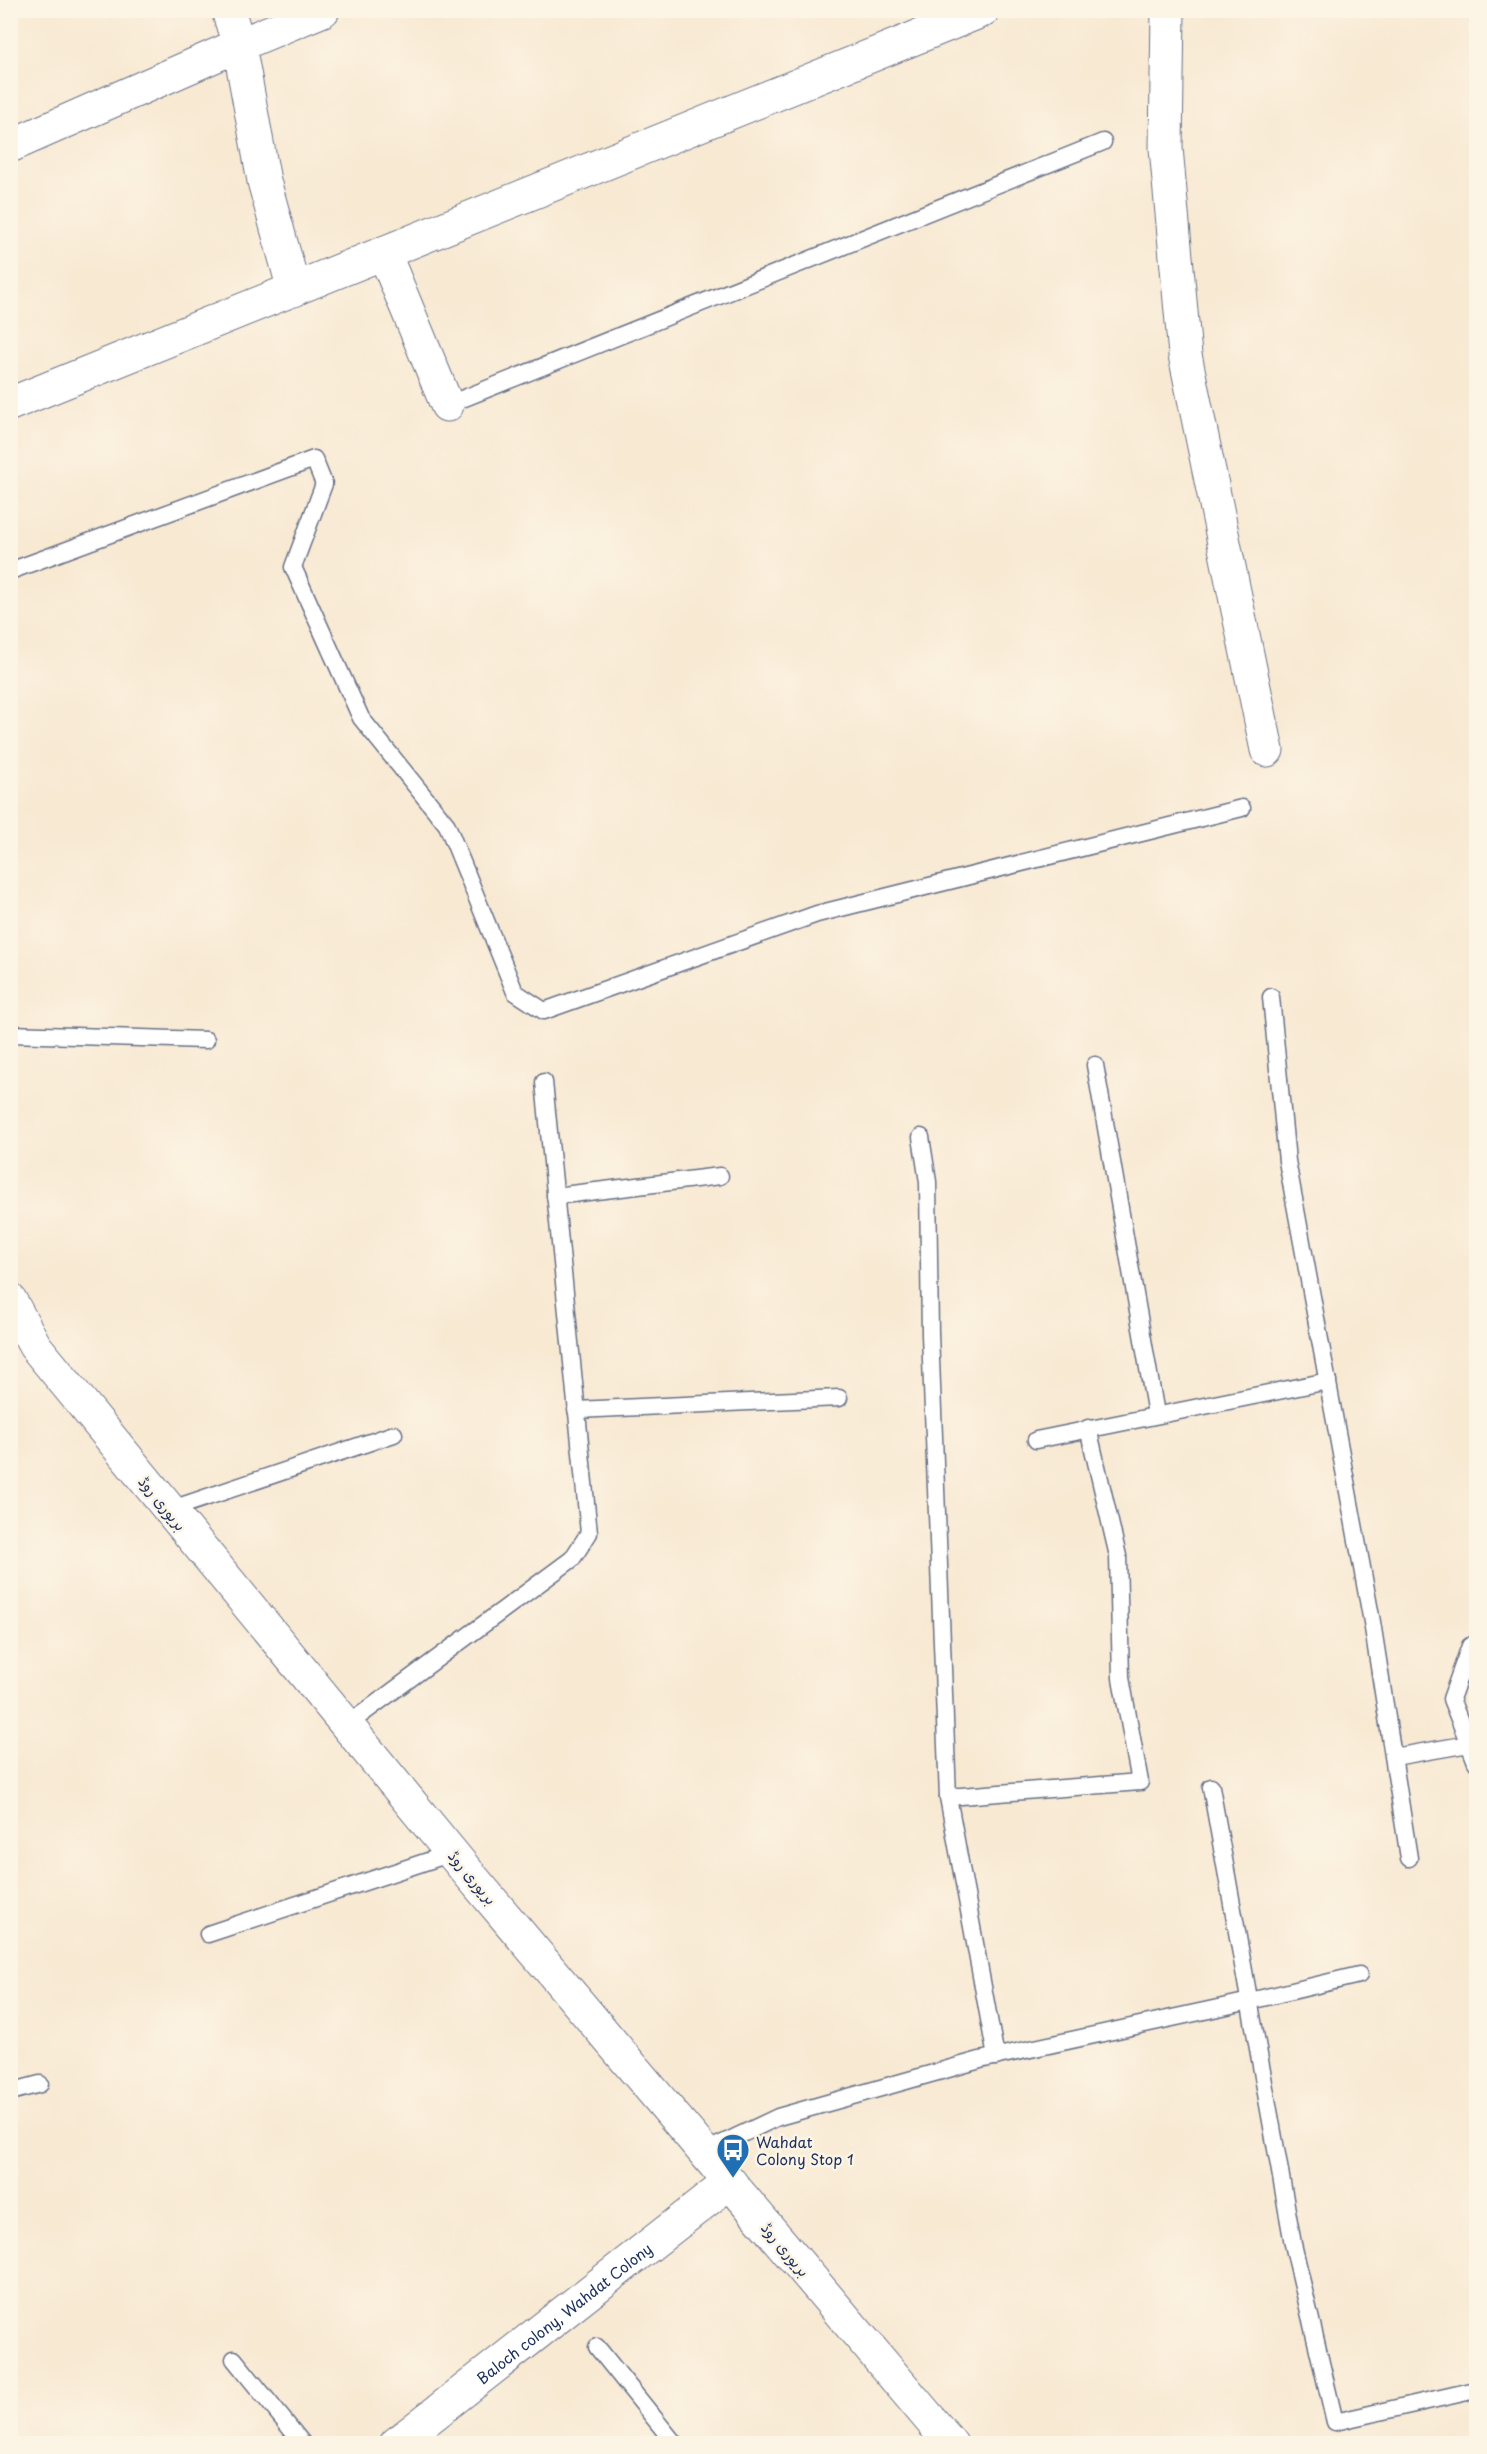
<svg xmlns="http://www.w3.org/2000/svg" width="1487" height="2454" font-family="'Playpen Sans','Playpen Sans Arabic',sans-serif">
  <rect width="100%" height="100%" fill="#fcf5e5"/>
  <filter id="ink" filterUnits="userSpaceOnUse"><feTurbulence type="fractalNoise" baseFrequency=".0167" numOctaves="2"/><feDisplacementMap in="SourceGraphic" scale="12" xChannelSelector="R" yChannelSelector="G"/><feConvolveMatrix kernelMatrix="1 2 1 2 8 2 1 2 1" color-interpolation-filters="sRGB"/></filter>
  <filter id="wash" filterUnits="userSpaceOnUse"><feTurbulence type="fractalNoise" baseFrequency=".008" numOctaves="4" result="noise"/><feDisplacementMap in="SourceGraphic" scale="24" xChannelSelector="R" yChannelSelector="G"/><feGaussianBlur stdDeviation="1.35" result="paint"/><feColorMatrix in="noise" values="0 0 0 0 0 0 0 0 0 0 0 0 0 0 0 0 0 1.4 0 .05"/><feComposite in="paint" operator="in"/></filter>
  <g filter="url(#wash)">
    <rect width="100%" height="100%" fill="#f8e9d3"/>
  </g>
  <g filter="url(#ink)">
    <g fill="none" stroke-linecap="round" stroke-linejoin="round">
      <g stroke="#687087" stroke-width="19">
        <g id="lane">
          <path d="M447,405L1103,142"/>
          <path d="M10,571L314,459L324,484L293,567L361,718L447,825L515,992L544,1011L817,914L1242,808"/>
          <path d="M1271,997L1287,1161L1372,1622L1409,1858"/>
          <path d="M10,1034L206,1040"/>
          <path d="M1095,1065L1156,1414"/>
          <path d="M921,1137L928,1182L930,1334L948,1797L996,2057"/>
          <path d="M555,1196L720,1176"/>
          <path d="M576,1410L839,1398"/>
          <path d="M1036,1440L1328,1381"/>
          <path d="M169,1510L394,1434"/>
          <path d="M347,1725L572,1559L589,1533L544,1082"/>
          <path d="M1469,1744L1451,1699L1470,1646L1476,1643"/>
          <path d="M1394,1757L1469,1744L1476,1762"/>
          <path d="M1211,1787L1293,2244L1335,2422L1476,2390"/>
          <path d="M948,1797L1140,1782L1121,1678L1118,1556L1088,1428"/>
          <path d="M208,1934L452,1853"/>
          <path d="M10,2092L40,2084"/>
          <path d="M704,2152L778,2117L980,2060L1250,2001L1359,1975"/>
          <path d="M597,2347L675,2444"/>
          <path d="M234,2359L303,2444"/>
        </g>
      </g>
      <g stroke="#687087" stroke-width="35">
        <g id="street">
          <path d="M228,10L239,45L264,181L294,290"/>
          <path d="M1168,10L1166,148L1185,355L1267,750"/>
          <path d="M10,146L239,45L323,10"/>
          <path d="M384,253L447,405"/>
          <path d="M10,404L984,10"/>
          <path id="s1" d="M396,2444L730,2182"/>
        </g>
      </g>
      <g stroke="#687087" stroke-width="35">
        <path id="secondary" d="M10,1300L35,1346L465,1869L951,2444"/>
      </g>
      <use href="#lane" stroke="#fff" stroke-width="16"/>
      <use href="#street" stroke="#fff" stroke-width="33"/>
      <use href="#secondary" stroke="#fff" stroke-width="33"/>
    </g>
  </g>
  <defs>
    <g id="bus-pin" transform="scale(1.725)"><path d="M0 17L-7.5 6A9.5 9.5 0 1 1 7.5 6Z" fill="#1f6fb2" stroke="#fcf5e5"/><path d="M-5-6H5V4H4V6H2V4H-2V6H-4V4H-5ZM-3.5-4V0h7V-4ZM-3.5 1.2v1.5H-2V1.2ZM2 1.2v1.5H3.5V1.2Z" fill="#fff"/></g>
  </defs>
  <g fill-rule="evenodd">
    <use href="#bus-pin" x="733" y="2150"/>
  </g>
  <g text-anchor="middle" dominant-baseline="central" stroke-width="5" stroke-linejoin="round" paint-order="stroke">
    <g font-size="15" fill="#1b2f5e" stroke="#fcf5e5">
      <text transform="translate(163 1503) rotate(51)">بریوری روڈ</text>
      <text transform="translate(473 1877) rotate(50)">بریوری روڈ</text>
      <text transform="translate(786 2249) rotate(50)">بریوری روڈ</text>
      <text stroke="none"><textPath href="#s1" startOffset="213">Baloch colony, Wahdat Colony</textPath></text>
    </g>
    <g font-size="15" fill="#1b2f5e" stroke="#fcf5e5" text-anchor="start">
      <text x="756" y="2141">Wahdat<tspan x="756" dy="17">Colony Stop 1</tspan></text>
    </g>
  </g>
  <rect width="1487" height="2454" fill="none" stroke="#fcf5e5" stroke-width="36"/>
</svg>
